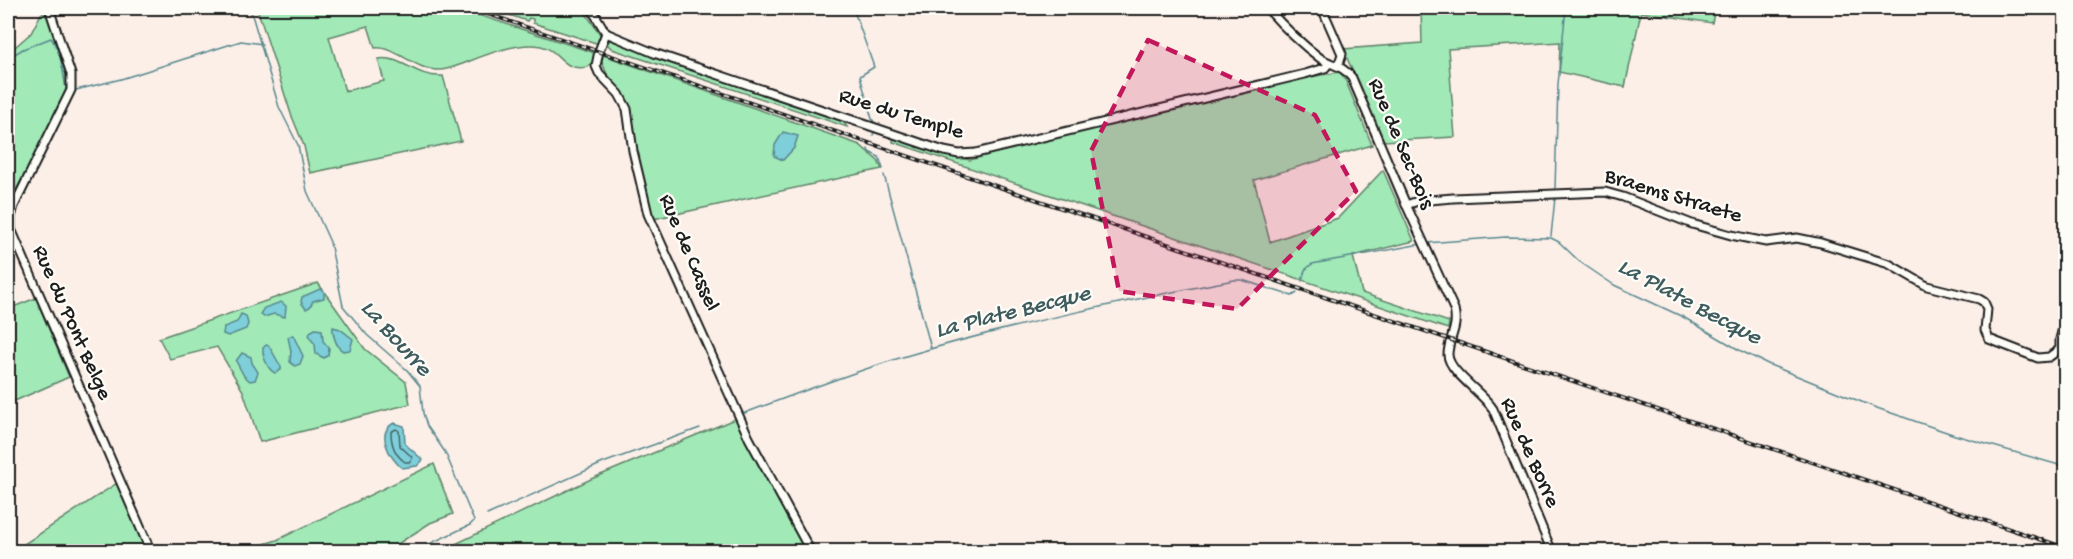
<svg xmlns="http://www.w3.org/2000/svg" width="2073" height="559" font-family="'Gochi Hand',sans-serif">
  <rect width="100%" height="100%" fill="#fcefe8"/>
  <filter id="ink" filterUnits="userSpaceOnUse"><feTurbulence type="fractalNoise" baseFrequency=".0167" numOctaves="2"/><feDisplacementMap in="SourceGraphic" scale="12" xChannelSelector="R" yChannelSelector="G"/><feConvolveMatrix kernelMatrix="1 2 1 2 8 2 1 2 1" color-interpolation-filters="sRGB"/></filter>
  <g filter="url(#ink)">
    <g fill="#a1e9b6" stroke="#5e8269" stroke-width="1.5">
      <path d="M257,8H457L595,53L594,60L588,67C561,72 562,51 541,46C521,41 484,55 465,63C456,66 448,70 439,70C415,71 395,45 375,48L368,26L329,37L345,91L384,81L378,59C402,55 415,78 443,76L461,141L310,173L304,146L291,114Z"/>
      <path d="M488,8H582L600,34L599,44L533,23V19L529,18L527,21Z"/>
      <path d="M1421,8H1715L1712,23L1641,12L1625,87L1559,72L1560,42L1448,49L1455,137L1383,141L1343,49L1422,43Z"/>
      <path d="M47,10L66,70L67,94L8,205V53L31,33L41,14Z"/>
      <path d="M610,40L842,119L847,127L612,49L607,44Z"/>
      <path d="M603,55L860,145L878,161L882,169L653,219L623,95L607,74L601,60Z"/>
      <path d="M1340,72L1345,79L1372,145L1254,180L1270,242L1338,218L1383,170L1414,241L1353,256L1362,293L1449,322L1448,329L893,142L894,136L949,155L970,160L1093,127L1309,77Z"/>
      <path d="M318,283L365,349L406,382L410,404L260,442L243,391L217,347L170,359L159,338Z"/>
      <path d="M36,298L69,377L8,404V309Z"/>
      <path d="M737,418L806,551L439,552L591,479Z"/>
      <path d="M434,464L453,514L430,523L387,551H241L277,540Z"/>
      <path d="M117,483L145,546L136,552H12Z"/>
    </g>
    <g fill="#7ecfd9" stroke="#57878d" stroke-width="1.5">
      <path d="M783,132L798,136L794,148L783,160L774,156L775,145Z"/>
      <path d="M320,289L324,291V298L313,301L310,307L306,309L301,302L302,297Z"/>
      <path d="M281,302L286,306L285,317L274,314L264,317L260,314L264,308Z"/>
      <path d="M241,314L246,316L248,324L246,329L228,336L223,334L224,327L237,322Z"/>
      <path d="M333,327L340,329L353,339L350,350L343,351C337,348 332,335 333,327Z"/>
      <path d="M315,329L322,330L323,341L329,348L328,355L324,358L316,354L315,344L309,337L310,332Z"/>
      <path d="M293,335L303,356L300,364L295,366L290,362L291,351L288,337Z"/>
      <path d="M266,345L269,346L281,367V370L275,373C268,370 262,356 263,348Z"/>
      <path d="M242,353L251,357L252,363L258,372L255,380L250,381L244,376L236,361Z"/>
      <path d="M394,423L404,426L405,444L423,460L417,466L402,468C390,458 375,433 394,423Z"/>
    </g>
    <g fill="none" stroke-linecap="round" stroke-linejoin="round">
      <path stroke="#436468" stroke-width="1.5" d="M396,429L399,431L400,446L412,457L411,462H405C395,455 391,443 391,432Z"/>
      <g stroke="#57878d" stroke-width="1.5">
        <path d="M250,8L279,107L298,145L307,191L330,242L343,306L367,335L407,370L420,386L423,413L427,426L445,452L474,521L470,525L412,552"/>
        <path d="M853,8L874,67L860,76L872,119L876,125"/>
        <path d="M8,58L23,49L51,38C62,53 63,73 66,89"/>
        <path d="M76,90L121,79L241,41L262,44"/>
        <path d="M873,135L874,132"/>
        <path d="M868,149L869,152L879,157L883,169"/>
        <path d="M884,175L931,348"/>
        <path d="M1555,189L1558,84L1566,8"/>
        <path d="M1551,236L1555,198"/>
        <path d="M1426,243L1506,237L1551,238L1559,242L1580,262L1614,285L1683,317L1741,351L1770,365L1874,407L1955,435L2066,467"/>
        <path d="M1302,281L1305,270L1312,264L1421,244"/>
        <path d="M742,414C796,394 850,373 906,356C1013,324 1124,301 1234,280H1242L1292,296L1297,293"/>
        <path d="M487,515L603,463L700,428"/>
      </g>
      <g stroke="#1c1c1c" stroke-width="11">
        <g id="minor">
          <path d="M49,8L71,74V90L14,206L11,217V229L151,552"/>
          <path d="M591,8L606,33"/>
          <path d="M1267,8C1282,25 1301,44 1320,58C1331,65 1344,66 1352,78L1404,200L1454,309C1459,329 1448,338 1448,355C1449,372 1483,393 1493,409L1552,552"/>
          <path d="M1322,8L1342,54L1338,66"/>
          <path d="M606,33L654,53L944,151L959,154L976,153L1305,74L1325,68L1329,63"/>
          <path d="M606,33L599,51L596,66L599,73L619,94L627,109L633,151L648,214L749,438L811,552"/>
          <path d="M1406,205L1418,201L1453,198L1605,192L1623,197L1692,224L1731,235L1766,242L1797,238L1821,243L1889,264L1927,286L1979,299L1984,302L1987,309L1985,330L1989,339L2038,358L2049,357L2060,349V339L2066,317"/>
        </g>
      </g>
      <use href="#minor" stroke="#fdfcf7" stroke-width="7"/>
      <g stroke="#1c1c1c" stroke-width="4">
        <path id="rail" d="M470,8L2066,548"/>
      </g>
      <use href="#rail" stroke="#fdfcf7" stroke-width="1.5" stroke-dasharray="4.5" stroke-linecap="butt"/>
    </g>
  </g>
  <path fill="#c2185b" fill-opacity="0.2" stroke="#c2185b" stroke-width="4.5" stroke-dasharray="12 8" stroke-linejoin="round" d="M1148,40L1315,115L1356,191L1237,309L1119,291L1091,151Z"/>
  <g text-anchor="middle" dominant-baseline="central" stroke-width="4.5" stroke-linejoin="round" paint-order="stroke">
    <g font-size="22" fill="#1c1c1c" stroke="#fdfcf7">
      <text transform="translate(901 115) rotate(17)">Rue du Temple</text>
      <text transform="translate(1400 144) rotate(67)">Rue de Sec-Bois</text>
      <text transform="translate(1673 197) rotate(17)">Braems Straete</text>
      <text transform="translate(688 253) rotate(67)">Rue de Cassel</text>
      <text transform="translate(71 323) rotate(66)">Rue du Pont Belge</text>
      <text transform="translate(1529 453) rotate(66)">Rue de Borre</text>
    </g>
    <g font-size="24" font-style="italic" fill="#3e5b5e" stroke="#fdfcf7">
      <text transform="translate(1689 303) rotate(28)">La Plate Becque</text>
      <text transform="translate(1013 313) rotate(-14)">La Plate Becque</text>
      <text transform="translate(395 339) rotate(48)">La Bourre</text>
    </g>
  </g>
  <rect width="2073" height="559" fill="none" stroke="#fdfcf7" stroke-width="30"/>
  <rect x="15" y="15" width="2043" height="529" fill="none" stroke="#1c1c1c" stroke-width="2" filter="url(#ink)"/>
</svg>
